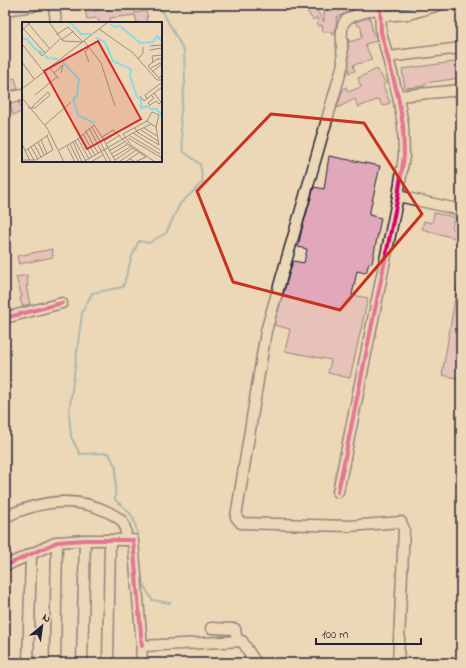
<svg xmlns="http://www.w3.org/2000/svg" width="466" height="668" font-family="'Indie Flower',sans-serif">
  <rect width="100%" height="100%" fill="#ecd7b6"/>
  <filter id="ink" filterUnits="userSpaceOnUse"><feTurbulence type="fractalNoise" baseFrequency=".025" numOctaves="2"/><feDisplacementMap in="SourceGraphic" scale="8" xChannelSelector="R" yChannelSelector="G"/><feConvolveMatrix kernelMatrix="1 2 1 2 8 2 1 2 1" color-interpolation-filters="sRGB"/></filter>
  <g filter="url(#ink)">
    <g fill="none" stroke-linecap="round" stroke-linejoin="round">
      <g stroke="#6091a2" stroke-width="2">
        <path d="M138,540C135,516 133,514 115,500L116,468L109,453L80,454L71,437L69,413L82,313L92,293L123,287L132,256L139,241L149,243L166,233L180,204L203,182L200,164L183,151L180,118L185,83L184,51L159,5"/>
        <path d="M140,568L142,582L152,600L170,603"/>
      </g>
    </g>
    <g fill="#e1a8bb" stroke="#22223b">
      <path d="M134,5L135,13L146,11L148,17H146L147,23H137L135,15L110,18L111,23H100L97,18L87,19L85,9L93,7L94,11Z"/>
      <path d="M338,5H359L360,7L337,17L335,34L332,35L331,32H323L322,25L318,26L317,17L313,20L305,8H315L324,22V8L338,7Z"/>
      <path d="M370,17L373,34H375L377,41L365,44L372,60L353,65L355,71L349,73L348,38L350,42L362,38L361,26H358L357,24L355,22Z"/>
      <path d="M461,61V78L425,83V86L405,88L402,69Z"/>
      <path d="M377,69L386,83L383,85L390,103L382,106L379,99L358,107L355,99L337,108L343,89L346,87L348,92L361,87L358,78Z"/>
      <path d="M15,78L18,89L9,91L6,80Z"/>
      <path d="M19,102L22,112L13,115L10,104Z"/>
      <path d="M329,156L380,166L369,215L381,218L372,263H369L366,273L357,271L352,295L368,298L350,378L328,373L331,360L285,351L290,329L274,325L293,261L304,263L307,249L298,247L302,229L314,187L324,189Z"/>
      <path d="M434,213L454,217L452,229L456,230L454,238L422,229L424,221L432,223Z"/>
      <path d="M52,249L53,257L19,264L17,256Z"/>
      <path d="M27,275L28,286H26L30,304L22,306L20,298L22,297L16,277Z"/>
      <path d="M458,281H461V379L442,375Z"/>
    </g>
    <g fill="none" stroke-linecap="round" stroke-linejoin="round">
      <g stroke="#22223b" stroke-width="13">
        <g id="minor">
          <path d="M54,5L56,23"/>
          <path d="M380,8C372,10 350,15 345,21C339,27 343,55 343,64L266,331L236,517L241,523L349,526L401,522L404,529L398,663"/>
          <path d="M381,16L409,14L439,5"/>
          <path d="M388,57L461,48"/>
          <path d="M398,96L461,90"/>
          <path d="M5,98L23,95"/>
          <path d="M398,196L461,210"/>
          <path d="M5,318L62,303"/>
          <path d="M338,492L398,196L404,156L403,125L398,96L381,32L380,5"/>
          <path d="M5,517C39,501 76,495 110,513C115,516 122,519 124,525C126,529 126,535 126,540"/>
          <path d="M5,566L57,542L85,540H133L142,646"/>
          <path d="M211,628L235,629L237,641"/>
          <path d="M28,663L31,555"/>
          <path d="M55,663L57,542"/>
          <path d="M82,663L85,540"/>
          <path d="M108,663L110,540"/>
          <path d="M141,663L142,646L242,641L256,663"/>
        </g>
      </g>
      <g stroke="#22223b" stroke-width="15">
        <path id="major" d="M5,9L33,5"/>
      </g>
      <use href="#minor" stroke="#ecd7b6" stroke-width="10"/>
      <use href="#major" stroke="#ecd7b6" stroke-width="12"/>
      <g stroke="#ecd7b6" stroke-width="6">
        <g id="cycleway">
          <path d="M5,318L62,303"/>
          <path d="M338,492L398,196L404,156L403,125L398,96L381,32L380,5"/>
          <path d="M5,566L57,542L85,540H133L142,646"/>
        </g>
      </g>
      <use href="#cycleway" stroke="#d6006c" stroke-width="4"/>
    </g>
  </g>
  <path d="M0 0H466V668H0ZM271,114L364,123L422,214L340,310L233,282L197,191Z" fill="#ecd7b6" fill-opacity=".55" fill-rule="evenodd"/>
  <path fill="none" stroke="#c8321e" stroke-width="3" stroke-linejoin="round" d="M271,114L364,123L422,214L340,310L233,282L197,191Z"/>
  <g transform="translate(22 22)">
    <rect width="140" height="140" fill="#ecd7b6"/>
    <path fill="none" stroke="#8adbe6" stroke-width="2" d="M48,0L59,12H69M88,2L93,5L98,4L118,21L131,20L135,14L140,19M74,16L83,20L91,39L109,47L108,54L115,75L119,77V86L127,84L128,87H134L140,93M0,17H5L13,27L21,31M23,33L25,36L36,37M40,39L57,57L55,74L51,77L56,93L72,101"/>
    <path fill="none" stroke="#9b8f85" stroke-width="1" d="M5,0L28,27M27,0L41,19L61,20M0,5L23,31M77,7L110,30L135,58H140M0,8L9,0M34,13L46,5L60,19M39,18L52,9M62,19L79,41L93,84M0,22L22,50M128,24L140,23M67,25L63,30L67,40M128,28L140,26M17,30L20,34L38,17M116,37L121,31V25M0,40L12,57M131,40L130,34L140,33M28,46L37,57M129,46L140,40M130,50L140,42M32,51L41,43L39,51M139,54L137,56L126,44L135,37H140M0,67L86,0M13,73L35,55M129,73L132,76L126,81L128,83L134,79L137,82L139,80L132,71M118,74L122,79L140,65M0,76L25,106L42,140M125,77L123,73L139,61M6,86H13L28,73L26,70L10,85M125,99L130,90L137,93L134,105M129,102L125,99L101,112L109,123L133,140M23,103L49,80M70,105L89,140M67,106L85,140M113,106L115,110L137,123M122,106L135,114M63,108L76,131M119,108L136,119M61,112L73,133M108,114L138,132M59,115L70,135M106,116L140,136M56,117L67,137M19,118L25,132M53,119L64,139M82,119L96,110M16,120L22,133M51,120L60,140M0,122L8,139M12,122L19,135M48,122L57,140M84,122L98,113M137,123L134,105L129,102L111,111L138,128M45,124L53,140M9,125L16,137M6,127L12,138M37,128L56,117L72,103L80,115M3,129L26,113M87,129L104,119M89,132L106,122M91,135L108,125M0,138H14L31,128L25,114M93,138L111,126M61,140L111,111M69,140L81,133M94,140L80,115L91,108L108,124L124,135L113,140L108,137M97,140L114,128M103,140L118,130"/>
    <path fill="#d62828" fill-opacity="0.15" stroke="#d62828" stroke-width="2" d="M76,19L119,97L65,127L22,49Z"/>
    <rect width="140" height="140" fill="none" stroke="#22223b" stroke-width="2"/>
  </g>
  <rect width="466" height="668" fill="none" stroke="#ecd7b6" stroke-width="20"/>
  <rect x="10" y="10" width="446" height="648" fill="none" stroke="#22223b" stroke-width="1.5" filter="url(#ink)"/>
  <g transform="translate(42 626) rotate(29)" stroke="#ecd7b6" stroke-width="3" paint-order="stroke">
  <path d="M0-3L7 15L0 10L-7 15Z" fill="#22223b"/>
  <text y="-6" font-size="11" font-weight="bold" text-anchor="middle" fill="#22223b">N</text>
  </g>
  <path d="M316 638v6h105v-6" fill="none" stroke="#22223b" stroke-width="2"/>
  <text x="322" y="638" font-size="12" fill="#22223b" stroke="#ecd7b6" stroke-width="3" paint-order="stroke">100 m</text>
</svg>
